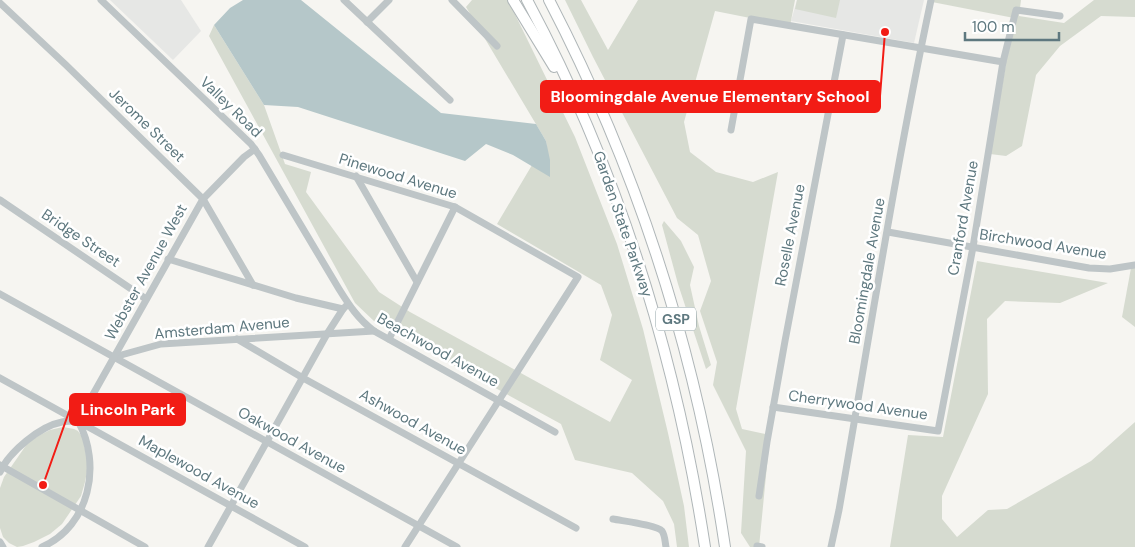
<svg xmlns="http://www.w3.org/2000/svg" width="1135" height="547" font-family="'DM Sans',sans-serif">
  <rect width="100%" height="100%" fill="#f6f5f1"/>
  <g fill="#e6e7e5">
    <path d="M110,0H181L201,31L173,60Z"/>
    <path d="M797,0H924L914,43L791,21Z"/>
  </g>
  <g fill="#d6dbd0">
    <path d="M472,0H508L575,137L617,244L643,329L668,433L684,506L689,547H677L674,524L663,501L632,473L575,460L561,424L375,322L355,303L209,36L214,25L264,105L285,164L311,172L306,192L379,292L410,312L610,422L632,380L600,360L612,315L601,285L497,224L532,165L550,176L546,141L466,7Z"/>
    <path d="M565,0H581L608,50L638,0H795L790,26L715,11L684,122L690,152L716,172L753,182L778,172L736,409L742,429L770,435L759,547H750L741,533L746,451L713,385L717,362L700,311L711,281L698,235L677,218L593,57Z"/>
    <path d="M797,0H840L836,18L795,9Z"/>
    <path d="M933,0H1021L1019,16L1064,23L1094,0H1135V17L1101,16L1060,46L1036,75L1022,146L1006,156L990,154L1014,18L932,2Z"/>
    <path d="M664,221L681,241L694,267L690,285L699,326L711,365L706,369L678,284L662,225Z"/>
    <path d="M977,261L1108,283L1060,303L1005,301L987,319L988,394L942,496V519L957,537L988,510L1007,509L1091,461L1135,422V547H890L908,435L943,437Z"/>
    <path d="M1135,267V327L1122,317L1131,268Z"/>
    <path d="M63,427L74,429L78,431L83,438L88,466L85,482L81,496L62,524L50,534L34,542L23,546L17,547L9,543L3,537L0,528V488L4,477L27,444L38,436L50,430Z"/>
  </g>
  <path fill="#b5c7c9" d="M243,0H301L441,113L536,124L546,141L550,160V177L513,155L486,144L465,161L298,107L264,105L214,25L230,8Z"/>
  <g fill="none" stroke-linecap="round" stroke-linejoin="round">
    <g stroke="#afb6b8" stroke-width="12">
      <g id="highway">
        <path d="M513,0L554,67"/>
        <path d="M527,0C618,170 676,357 705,547"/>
        <path d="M549,0C638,171 697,357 725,547"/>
      </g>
    </g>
    <g stroke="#bec5c7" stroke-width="7">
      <path d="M101,0L251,144L259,155L339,289C349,305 358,319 374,331L555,432"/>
      <path d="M344,0L450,100"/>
      <path d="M452,0L497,46"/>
      <path d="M0,3L66,65L203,199L253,285"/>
      <path d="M367,22L389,0"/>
      <path d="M731,130L751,19L1003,62"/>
      <path d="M283,155L455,207L578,277L405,547"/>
      <path d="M356,176L417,282"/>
      <path d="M0,200L146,299"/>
      <path d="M888,232L1089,268L1110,269L1135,265"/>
      <path d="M168,259L296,298L343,309L346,306"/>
      <path d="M0,294L457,547"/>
      <path d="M237,339L303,378L576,528"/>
      <path d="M389,339L455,207"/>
      <path d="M114,357L161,344L374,331"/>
      <path d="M0,378L305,547"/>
      <path d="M773,407L938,431L973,247L1003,62L1016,10L1060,16"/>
      <path d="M78,421L203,199L244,157L255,149"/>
      <path d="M0,465L145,547"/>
      <path d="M0,472C9,452 40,426 62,422C67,421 73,421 78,421"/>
      <path d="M759,496L767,442L785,341L843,35"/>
      <path d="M613,519C623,521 657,525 662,531C665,535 665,542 666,547"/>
      <path d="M0,542L3,547"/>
      <path d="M757,546L762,547"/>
      <path d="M42,547C90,526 102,464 78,421"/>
      <path d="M208,547L327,334L343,309"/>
      <path d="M831,547L839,510C869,340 895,169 931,0"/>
    </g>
    <use href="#highway" stroke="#fff" stroke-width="10"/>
  </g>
  <g text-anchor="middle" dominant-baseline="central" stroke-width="5" stroke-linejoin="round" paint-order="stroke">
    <rect fill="#fff" stroke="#8ea0a5" stroke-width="1" x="656" y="307.5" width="40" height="23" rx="4"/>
    <g font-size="14" font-weight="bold" fill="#5e787f">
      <text x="676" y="319">GSP</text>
    </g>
    <g font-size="15" fill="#5e787f" stroke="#fff">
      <text transform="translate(231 107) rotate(44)">Valley Road</text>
      <text transform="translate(147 125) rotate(44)">Jerome Street</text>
      <text transform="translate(398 176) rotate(17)">Pinewood Avenue</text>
      <text transform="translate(963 218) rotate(-80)">Cranford Avenue</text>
      <text transform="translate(623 224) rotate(71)">Garden State Parkway</text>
      <text transform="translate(790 235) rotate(-79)">Roselle Avenue</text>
      <text transform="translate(81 238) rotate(34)">Bridge Street</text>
      <text transform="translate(1043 244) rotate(9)">Birchwood Avenue</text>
      <text transform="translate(867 271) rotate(-80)">Bloomingdale Avenue</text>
      <text transform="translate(146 272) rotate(-61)">Webster Avenue West</text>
      <text transform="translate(222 328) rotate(-5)">Amsterdam Avenue</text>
      <text transform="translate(438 350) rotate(29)">Beachwood Avenue</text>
      <text transform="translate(858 405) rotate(8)">Cherrywood Avenue</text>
      <text transform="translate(413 422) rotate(29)">Ashwood Avenue</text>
      <text transform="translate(292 440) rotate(29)">Oakwood Avenue</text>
      <text transform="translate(199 472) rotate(29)">Maplewood Avenue</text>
    </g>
  </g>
  <path fill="none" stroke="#f21c15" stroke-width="2" d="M885 32L880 96M43 485L70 409"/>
  <g fill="#f21c15" stroke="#fff" stroke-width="2">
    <circle cx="885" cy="32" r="5"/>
    <circle cx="43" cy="485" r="5"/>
  </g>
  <g fill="#f21c15" stroke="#f21c15" stroke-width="2">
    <rect x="541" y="81" width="339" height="31" rx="5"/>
    <rect x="70" y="394" width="115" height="31" rx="5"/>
  </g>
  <g font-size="16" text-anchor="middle" font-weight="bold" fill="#fff">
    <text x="710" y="102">Bloomingdale Avenue Elementary School</text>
    <text x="128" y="415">Lincoln Park</text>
  </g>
  <path d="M965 32v8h94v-8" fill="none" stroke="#5e787f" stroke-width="2.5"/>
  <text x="972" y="32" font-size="15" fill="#5e787f" stroke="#ffffff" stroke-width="4" paint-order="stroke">100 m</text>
</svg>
